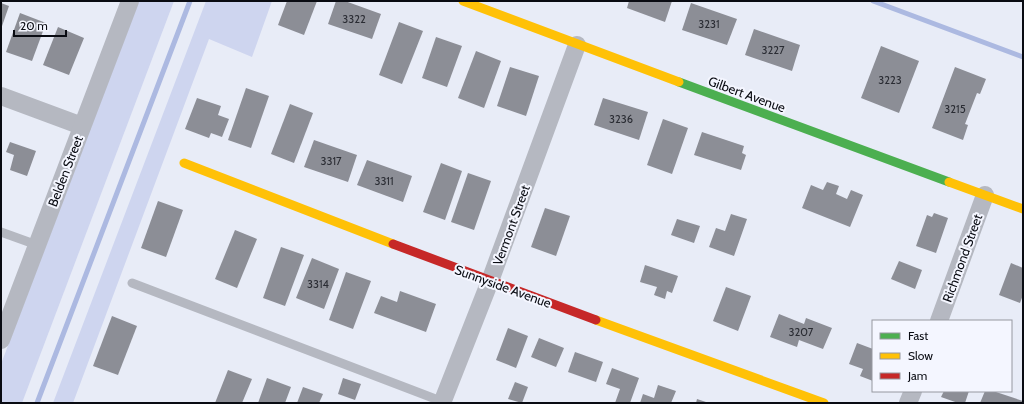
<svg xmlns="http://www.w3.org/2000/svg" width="1024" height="404" font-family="Cabin,sans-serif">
  <rect width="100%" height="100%" fill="#e8ecf7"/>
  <g fill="#ced5ef">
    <path d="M139,1H174L22,403H1V364Z"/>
    <path d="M206,1H272L252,57L209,39L73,403H53Z"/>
  </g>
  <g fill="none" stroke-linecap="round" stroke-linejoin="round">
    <g stroke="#acb9e1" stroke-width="5">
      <path d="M873,1L1023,57"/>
      <path d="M37,403L190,1"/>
    </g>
  </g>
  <g fill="#8c8e96">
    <path d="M287,1H317L304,35L278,25Z"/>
    <path d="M336,1H345L381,14L372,39L328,24Z"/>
    <path d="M629,1H672L665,22L627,8Z"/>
    <path d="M1,3L9,6L1,29Z"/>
    <path d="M691,3L737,19L727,45L682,30Z"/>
    <path d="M20,13L46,23L32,61L6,52Z"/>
    <path d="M399,22L423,31L402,84L379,75Z"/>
    <path d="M58,27L84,38L69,75L43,65Z"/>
    <path d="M754,29L800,45L792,71L745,55Z"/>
    <path d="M436,37L462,46L447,87L422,78Z"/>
    <path d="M881,46L919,61L899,113L861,98Z"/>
    <path d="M476,51L501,61L484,108L458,98Z"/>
    <path d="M510,67L539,76L526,116L497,106Z"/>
    <path d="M955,67L986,79L980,94L977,93L965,124L968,125L963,140L932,128Z"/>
    <path d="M246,88L269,96L251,148L228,140Z"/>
    <path d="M197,98L221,106L218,115L229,119L222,137L211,133L209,138L185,129Z"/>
    <path d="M603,98L648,112L639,140L594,125Z"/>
    <path d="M290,104L313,113L294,163L271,154Z"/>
    <path d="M663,119L688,128L672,174L647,165Z"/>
    <path d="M702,132L744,146L742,153L746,155L741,170L694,155Z"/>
    <path d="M314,140L357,155L348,182L304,167Z"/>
    <path d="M10,142L36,151L27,176L10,170L14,155L6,152Z"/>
    <path d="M367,160L412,176L403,202L357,185Z"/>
    <path d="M441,163L462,171L445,220L423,212Z"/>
    <path d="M468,173L491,181L474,230L451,222Z"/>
    <path d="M827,182L839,186L836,194L847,199L851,190L863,195L850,227L802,208L811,185L823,190Z"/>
    <path d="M158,201L183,210L166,257L141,248Z"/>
    <path d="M545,208L570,216L556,256L531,247Z"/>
    <path d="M934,213L948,218L936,253L916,246L927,215L932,217Z"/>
    <path d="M731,214L747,219L734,256L709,247L716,228L725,231Z"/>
    <path d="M677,219L700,226L694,243L671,235Z"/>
    <path d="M235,230L257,239L237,288L215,279Z"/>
    <path d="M281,247L304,255L285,306L263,298Z"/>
    <path d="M312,258L339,269L324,309L296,298Z"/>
    <path d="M899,261L922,270L915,289L891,279Z"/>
    <path d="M1011,263L1023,268V295L1020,303L999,295Z"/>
    <path d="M645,265L678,276L672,293L667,291L665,299L654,295L657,287L640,282Z"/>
    <path d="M346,272L371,281L353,329L329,320Z"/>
    <path d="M726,287L751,296L738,331L713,321Z"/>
    <path d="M400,291L436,304L426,332L374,313L381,296L397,302Z"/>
    <path d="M779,314L804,324L806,318L832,328L823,349L799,340L797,347L770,337Z"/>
    <path d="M112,316L137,326L118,375L93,366Z"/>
    <path d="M508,328L528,336L516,368L496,360Z"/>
    <path d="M539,338L564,348L556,367L531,357Z"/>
    <path d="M857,343L873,349V381L860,376L863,369L849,364Z"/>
    <path d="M575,352L603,362L596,382L568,372Z"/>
    <path d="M612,368L639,378L630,403H615L620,389L606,384Z"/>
    <path d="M228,370L252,379L242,403H215Z"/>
    <path d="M267,378L291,387L285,403H258Z"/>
    <path d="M343,378L361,384L355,400L338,394Z"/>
    <path d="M515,382L528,387L522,403L508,399Z"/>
    <path d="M658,385L676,391L671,403H640L643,394L654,398Z"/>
    <path d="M303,387L323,394L319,403H297Z"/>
    <path d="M944,391H969L965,403H958L941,397Z"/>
    <path d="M985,391H993L1023,401V403H980Z"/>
    <path d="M697,399L709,403H696Z"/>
  </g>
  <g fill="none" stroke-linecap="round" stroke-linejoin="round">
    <g stroke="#b5b8c1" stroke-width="9">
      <path d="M1,232L37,245"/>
      <path d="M132,283L446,403"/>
    </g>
    <g stroke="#b5b8c1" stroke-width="18">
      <path d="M1,96L82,126"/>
      <path d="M939,321L985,195"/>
      <path d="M1,340L130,1"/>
      <path d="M442,403L490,281L577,45"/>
      <path d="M908,403L913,391"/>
    </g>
    <path stroke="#4caf50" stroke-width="9" d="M679,82L949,182"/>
    <g stroke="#ffc107" stroke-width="9">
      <path d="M463,1L679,82"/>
      <path d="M184,163L393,244"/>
      <path d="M949,182L1023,209"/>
      <path d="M596,320L824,403"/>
    </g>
    <path stroke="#c62828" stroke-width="9" d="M393,244L596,320"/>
  </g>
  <g text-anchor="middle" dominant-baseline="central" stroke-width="4" stroke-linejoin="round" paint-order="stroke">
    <g font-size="11" fill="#2a2c33">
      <text x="354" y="19">3322</text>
      <text x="709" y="24">3231</text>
      <text x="773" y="50">3227</text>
      <text x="890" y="80">3223</text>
      <text x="955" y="109">3215</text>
      <text x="621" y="119">3236</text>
      <text x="331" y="161">3317</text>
      <text x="384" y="181">3311</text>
      <text x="318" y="284">3314</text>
      <text x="801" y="332">3207</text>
    </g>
    <g font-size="13" fill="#090b12" stroke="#f4f6ff">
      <text transform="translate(747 94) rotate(20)">Gilbert Avenue</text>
      <text transform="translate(65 171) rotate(-69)">Belden Street</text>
      <text transform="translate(511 225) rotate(-70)">Vermont Street</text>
      <text transform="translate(962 258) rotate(-70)">Richmond Street</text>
      <text transform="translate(503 286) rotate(20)">Sunnyside Avenue</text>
    </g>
  </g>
  <rect width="1024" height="404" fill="none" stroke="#090b12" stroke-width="4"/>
  <rect x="872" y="320" width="140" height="72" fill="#f4f6ff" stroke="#9698a0"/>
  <rect x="880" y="333" width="20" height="6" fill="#4caf50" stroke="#9698a0"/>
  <text x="908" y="340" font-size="12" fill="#090b12">Fast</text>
  <rect x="880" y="353" width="20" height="6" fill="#ffc107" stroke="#9698a0"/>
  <text x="908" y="360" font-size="12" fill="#090b12">Slow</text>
  <rect x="880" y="373" width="20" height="6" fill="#c62828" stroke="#9698a0"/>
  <text x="908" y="380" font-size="12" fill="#090b12">Jam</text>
  <path d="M14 30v6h52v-6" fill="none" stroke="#090b12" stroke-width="2"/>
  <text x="20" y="30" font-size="12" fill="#090b12" stroke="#f4f6ff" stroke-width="3" paint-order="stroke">20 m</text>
</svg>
